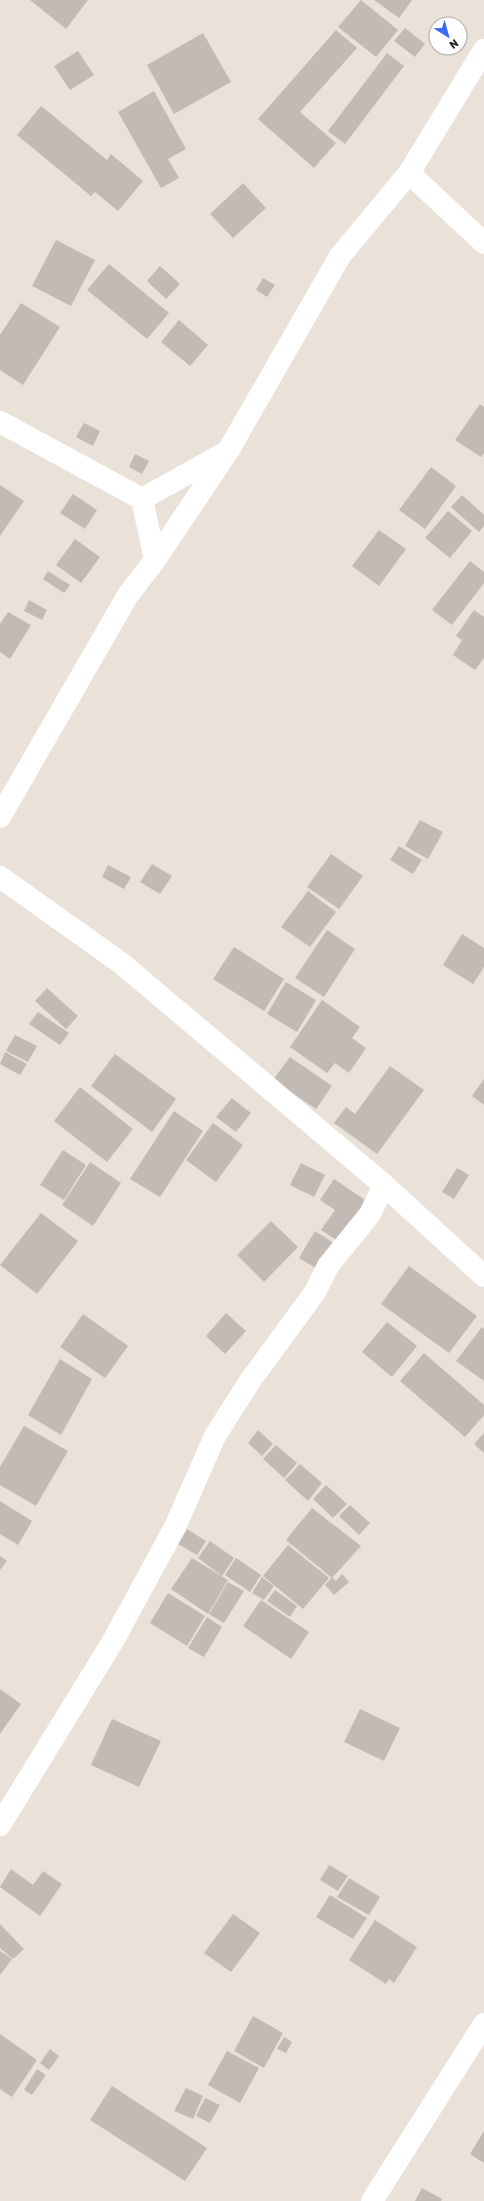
<svg xmlns="http://www.w3.org/2000/svg" width="484" height="2201" font-family="Rubik,sans-serif">
  <rect width="100%" height="100%" fill="#eae1d8"/>
  <g fill="#c2bbb5">
    <path d="M30,0H88L66,29Z"/>
    <path d="M361,0L398,30L376,57L338,27Z"/>
    <path d="M374,0H412L399,18Z"/>
    <path d="M405,28L425,44L415,57L394,41Z"/>
    <path d="M336,30L357,48L300,112L336,143L314,168L258,119Z"/>
    <path d="M203,33L231,82L174,114L147,65Z"/>
    <path d="M78,51L94,75L70,90L54,66Z"/>
    <path d="M387,53L404,66L345,144L328,131Z"/>
    <path d="M154,91L186,149L168,159L179,178L161,188L118,112Z"/>
    <path d="M41,106L107,160L111,154L143,181L118,211L95,192L91,196L17,135Z"/>
    <path d="M243,183L266,208L233,238L210,214Z"/>
    <path d="M56,240L95,260L71,306L32,286Z"/>
    <path d="M109,264L169,313L147,339L87,290Z"/>
    <path d="M160,266L180,284L166,299L147,281Z"/>
    <path d="M263,278L275,285L267,297L256,290Z"/>
    <path d="M21,303L60,327L23,385L0,370V335Z"/>
    <path d="M179,320L208,345L190,366L161,342Z"/>
    <path d="M480,404L484,407V453L481,457L455,440Z"/>
    <path d="M84,423L100,431L93,446L76,437Z"/>
    <path d="M135,454L149,461L142,474L129,467Z"/>
    <path d="M431,467L456,486L425,529L399,510Z"/>
    <path d="M0,485L24,501L0,536Z"/>
    <path d="M73,494L97,510L85,529L60,513Z"/>
    <path d="M462,495L484,515V526L479,532L451,507Z"/>
    <path d="M448,511L472,531L450,558L425,538Z"/>
    <path d="M379,530L406,549L379,586L352,566Z"/>
    <path d="M75,539L100,557L81,583L56,565Z"/>
    <path d="M470,561L484,572V583L452,625L432,610Z"/>
    <path d="M48,571L70,585L64,593L43,579Z"/>
    <path d="M29,600L47,610L42,620L24,611Z"/>
    <path d="M474,610L484,617V658L475,670L453,655L462,640L456,636Z"/>
    <path d="M8,612L31,625L10,659L0,652V624Z"/>
    <path d="M420,820L443,832L428,859L405,846Z"/>
    <path d="M399,846L422,860L413,874L390,860Z"/>
    <path d="M331,854L363,876L339,909L307,887Z"/>
    <path d="M152,864L172,876L160,894L140,882Z"/>
    <path d="M108,865L131,877L124,889L102,877Z"/>
    <path d="M308,891L336,912L310,947L281,927Z"/>
    <path d="M327,930L355,949L324,997L295,978Z"/>
    <path d="M462,934L484,948V967L473,984L443,965Z"/>
    <path d="M234,947L284,979L264,1011L213,979Z"/>
    <path d="M286,982L316,1000L297,1032L267,1014Z"/>
    <path d="M47,988L78,1016L66,1029L35,1001Z"/>
    <path d="M322,1000L360,1027L352,1038L366,1048L349,1073L335,1063L327,1073L290,1047Z"/>
    <path d="M38,1012L69,1033L60,1045L29,1024Z"/>
    <path d="M15,1035L37,1046L28,1062L6,1051Z"/>
    <path d="M5,1052L27,1064L20,1075L0,1064Z"/>
    <path d="M115,1054L176,1099L152,1132L91,1086Z"/>
    <path d="M290,1057L332,1086L316,1109L273,1080Z"/>
    <path d="M390,1066L424,1090L377,1154L334,1123L346,1107L355,1114Z"/>
    <path d="M484,1079V1105L472,1096Z"/>
    <path d="M80,1087L133,1129L107,1162L54,1121Z"/>
    <path d="M232,1098L251,1113L236,1132L216,1117Z"/>
    <path d="M174,1111L203,1131L160,1197L130,1179Z"/>
    <path d="M213,1123L243,1145L216,1182L186,1160Z"/>
    <path d="M63,1150L86,1165L64,1200L40,1185Z"/>
    <path d="M90,1162L121,1183L93,1226L62,1205Z"/>
    <path d="M301,1163L325,1175L314,1197L290,1185Z"/>
    <path d="M457,1168L469,1175L454,1199L442,1192Z"/>
    <path d="M334,1179L368,1202L341,1243L321,1230L335,1210L320,1200Z"/>
    <path d="M41,1213L78,1241L37,1294L0,1265Z"/>
    <path d="M271,1221L298,1247L264,1282L237,1255Z"/>
    <path d="M315,1231L335,1244L319,1270L299,1258Z"/>
    <path d="M409,1266L477,1316L449,1353L381,1304Z"/>
    <path d="M226,1313L246,1331L225,1354L206,1336Z"/>
    <path d="M83,1314L128,1346L105,1378L60,1347Z"/>
    <path d="M387,1322L417,1346L392,1377L362,1352Z"/>
    <path d="M482,1327L484,1329V1381L456,1361Z"/>
    <path d="M424,1353L484,1405V1415L465,1437L400,1381Z"/>
    <path d="M60,1359L92,1379L61,1435L28,1415Z"/>
    <path d="M24,1426L68,1451L36,1506L0,1485V1467Z"/>
    <path d="M258,1430L273,1444L262,1456L248,1443Z"/>
    <path d="M484,1433V1453L474,1444Z"/>
    <path d="M276,1445L297,1463L284,1478L263,1459Z"/>
    <path d="M300,1464L322,1483L308,1501L285,1480Z"/>
    <path d="M326,1485L347,1504L333,1518L313,1499Z"/>
    <path d="M0,1501L32,1521L18,1545L0,1534Z"/>
    <path d="M350,1505L370,1523L359,1535L339,1516Z"/>
    <path d="M312,1508L361,1546L332,1578L286,1540Z"/>
    <path d="M187,1529L206,1541L197,1555L178,1544Z"/>
    <path d="M210,1541L234,1558L222,1576L198,1558Z"/>
    <path d="M288,1545L329,1578L303,1609L263,1576Z"/>
    <path d="M0,1556L7,1561L0,1570Z"/>
    <path d="M192,1558L228,1580L208,1614L171,1589Z"/>
    <path d="M236,1558L261,1575L250,1592L225,1575Z"/>
    <path d="M342,1574L349,1582L334,1595L325,1585L332,1577L336,1581Z"/>
    <path d="M262,1577L274,1586L264,1600L252,1593Z"/>
    <path d="M228,1582L244,1591L224,1623L209,1614Z"/>
    <path d="M275,1590L297,1606L290,1617L267,1601Z"/>
    <path d="M168,1593L205,1616L187,1646L150,1623Z"/>
    <path d="M261,1600L309,1632L291,1659L243,1626Z"/>
    <path d="M207,1617L222,1627L204,1657L188,1648Z"/>
    <path d="M0,1689L21,1704L0,1734Z"/>
    <path d="M360,1709L400,1728L384,1761L344,1742Z"/>
    <path d="M112,1719L161,1741L139,1787L91,1765Z"/>
    <path d="M329,1865L348,1876L338,1891L320,1880Z"/>
    <path d="M11,1869L33,1885L43,1871L62,1884L40,1916L0,1887Z"/>
    <path d="M349,1878L380,1897L369,1915L337,1897Z"/>
    <path d="M330,1895L367,1918L353,1939L316,1917Z"/>
    <path d="M233,1914L260,1933L231,1972L204,1953Z"/>
    <path d="M375,1920L417,1947L394,1983L389,1979L386,1984L349,1960Z"/>
    <path d="M0,1924L24,1949L13,1959L0,1948Z"/>
    <path d="M0,1951L12,1959L0,1975Z"/>
    <path d="M253,2016L283,2033L264,2068L234,2051Z"/>
    <path d="M0,2034L37,2060L12,2097L0,2089Z"/>
    <path d="M284,2037L292,2042L286,2053L277,2049Z"/>
    <path d="M50,2049L59,2056L49,2070L40,2063Z"/>
    <path d="M227,2051L259,2068L240,2103L208,2085Z"/>
    <path d="M37,2069L46,2075L32,2095L24,2090Z"/>
    <path d="M112,2086L207,2148L185,2181L90,2120Z"/>
    <path d="M186,2088L203,2096L193,2119L174,2111Z"/>
    <path d="M205,2098L220,2105L210,2123L196,2116Z"/>
    <path d="M484,2131V2163L470,2154Z"/>
    <path d="M422,2188L442,2199L441,2201H415Z"/>
  </g>
  <g fill="none" stroke-linecap="round" stroke-linejoin="round">
    <g stroke="#fff" stroke-width="22">
      <path d="M409,173L484,243"/>
      <path d="M0,422L142,499L155,560"/>
      <path d="M142,499L228,451"/>
      <path d="M0,877L121,963L384,1185L484,1276"/>
      <path d="M0,1825L113,1641L175,1527L215,1436L250,1381L315,1292L328,1266L370,1214L384,1185"/>
      <path d="M372,2201L484,2024"/>
    </g>
    <path stroke="#fff" stroke-width="22" d="M0,817L128,595L155,560L228,451L340,256L409,173L484,50"/>
  </g>
  <g transform="translate(448 36) rotate(143)"><circle r="19" fill="#ffffff" stroke="#a9a9a9"/>
  <path d="M0-3L7 15L0 10L-7 15Z" fill="#376bf8"/>
  <text y="-6" font-size="11" font-weight="bold" text-anchor="middle" fill="#272727">N</text>
  </g>
</svg>
